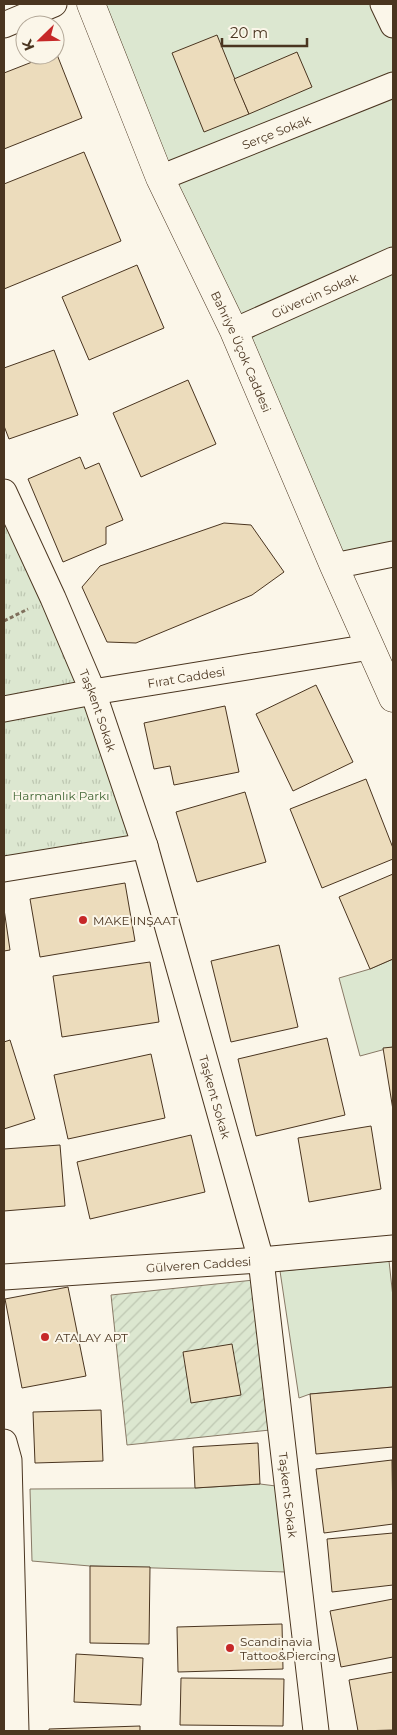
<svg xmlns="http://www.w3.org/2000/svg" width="397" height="1735" font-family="Montserrat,sans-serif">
  <defs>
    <pattern id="park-tufts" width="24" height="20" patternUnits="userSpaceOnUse" patternTransform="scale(1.25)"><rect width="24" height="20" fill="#dce7d0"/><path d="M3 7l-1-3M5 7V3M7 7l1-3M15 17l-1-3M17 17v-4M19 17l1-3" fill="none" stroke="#bec7b2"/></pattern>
    <pattern id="garden-furrows" width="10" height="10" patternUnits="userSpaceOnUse" patternTransform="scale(1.25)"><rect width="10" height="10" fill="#dce7d0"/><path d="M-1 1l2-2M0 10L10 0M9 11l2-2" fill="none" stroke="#bec7b2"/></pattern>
  </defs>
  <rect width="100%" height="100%" fill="#fbf6e9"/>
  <g fill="#dce7d0" stroke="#887966">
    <path d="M91,4H383L393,25V554L334,566Z"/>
    <path d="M393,959V1047L360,1056L339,978L370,969Z"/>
    <path d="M389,1261L393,1297V1387L310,1394L299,1398L280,1271Z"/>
    <path d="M260,1484L276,1486L286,1572L90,1566L32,1561L30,1489L195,1488Z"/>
  </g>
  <g fill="url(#park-tufts)" stroke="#887966">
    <path d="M4,511L84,688L4,700Z"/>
    <path d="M91,699L136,841L4,863V716Z"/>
  </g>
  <path fill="url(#garden-furrows)" stroke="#887966" d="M254,1280L270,1430L127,1445L111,1295Z"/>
  <g fill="#ecdcbc" stroke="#4a3520">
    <path d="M217,35L249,114L204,132L172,53Z"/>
    <path d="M56,52L82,118L4,149V73L50,55H55Z"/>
    <path d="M297,52L312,87L249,114L234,79Z"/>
    <path d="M84,152L121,241L4,289V184Z"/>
    <path d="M137,265L164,328L89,360L62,297Z"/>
    <path d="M54,350L78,415L9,439L4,426V368Z"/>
    <path d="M188,380L216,444L141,477L113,413Z"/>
    <path d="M80,457L85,469L99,463L123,520L106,527V544L63,562L28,479Z"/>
    <path d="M224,523L251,525L284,572L252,595L136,643L107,642L82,587L100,566Z"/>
    <path d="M316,685L353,762L293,791L256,714Z"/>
    <path d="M225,706L239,772L174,785L170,766L154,769L144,723Z"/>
    <path d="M366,779L393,848V859L322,888L290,809Z"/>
    <path d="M245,792L266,862L197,882L176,812Z"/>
    <path d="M393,874V959L370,969L339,897Z"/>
    <path d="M125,883L135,941L40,957L30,899Z"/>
    <path d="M4,909L10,950L4,951Z"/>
    <path d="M279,945L298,1027L231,1042L211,961Z"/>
    <path d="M150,962L159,1022L62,1037L53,976Z"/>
    <path d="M327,1038L345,1115L256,1136L238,1059Z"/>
    <path d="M10,1040L35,1119L4,1129V1042Z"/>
    <path d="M393,1047V1110L383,1048Z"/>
    <path d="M151,1054L165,1118L68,1139L54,1075Z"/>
    <path d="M371,1126L381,1189L309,1202L298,1138Z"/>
    <path d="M191,1135L205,1192L90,1219L77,1162Z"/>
    <path d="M60,1145L65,1206L4,1211V1149Z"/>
    <path d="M68,1287L86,1376L22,1388L5,1299Z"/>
    <path d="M232,1344L241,1395L191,1403L183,1352Z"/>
    <path d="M393,1387V1447L316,1454L310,1394Z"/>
    <path d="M101,1410L103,1461L35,1463L33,1412Z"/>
    <path d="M258,1443L260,1484L195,1488L193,1447Z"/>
    <path d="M392,1460L393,1524L324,1533L316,1469Z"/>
    <path d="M393,1533V1585L332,1592L327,1539Z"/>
    <path d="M90,1566L150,1567L149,1644L90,1643Z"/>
    <path d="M393,1599V1657L341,1667L330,1611Z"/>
    <path d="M282,1624L283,1669L178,1672L177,1627Z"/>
    <path d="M76,1654L143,1658L141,1705L74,1702Z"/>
    <path d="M393,1672V1730L358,1731L349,1680Z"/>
    <path d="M181,1678L284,1679L283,1726L180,1725Z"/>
    <path d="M140,1726V1731H49V1729Z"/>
  </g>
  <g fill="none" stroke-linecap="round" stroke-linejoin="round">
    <g stroke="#4a3520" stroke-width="27">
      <g id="minor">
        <path d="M383,4L393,25"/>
        <path d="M4,25L54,4"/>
        <path id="s1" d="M160,178L393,85"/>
        <path id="s2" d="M234,331L393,260"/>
        <path id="s3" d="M4,492L53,598L93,692L145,846L261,1260L316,1731"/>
        <path d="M334,566L393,554"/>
        <path id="s4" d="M4,709L93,692L370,647"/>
        <path d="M4,869L145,846"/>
        <path id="s5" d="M4,1277L261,1260L393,1248"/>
        <path d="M4,1442L9,1460L16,1731"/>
      </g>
    </g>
    <g stroke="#4a3520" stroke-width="29">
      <g id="secondary">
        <path id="s6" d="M91,4L160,178L234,331L334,566L393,698"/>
      </g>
    </g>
    <path stroke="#7f6f5c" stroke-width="3" stroke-dasharray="4 2.5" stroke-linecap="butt" d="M4,621L28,609"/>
    <use href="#minor" stroke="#fbf6e9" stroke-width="25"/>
    <use href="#secondary" stroke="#fbf6e9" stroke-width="28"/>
  </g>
  <g fill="#c62828" stroke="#fbf6e9" stroke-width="2">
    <circle cx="83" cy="920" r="5"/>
    <circle cx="45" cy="1337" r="5"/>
    <circle cx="230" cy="1648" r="5"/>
  </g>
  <g text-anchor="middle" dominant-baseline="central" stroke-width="4" stroke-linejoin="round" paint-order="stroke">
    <g font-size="12" fill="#4a3520" stroke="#fbf6e9">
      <text stroke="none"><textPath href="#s1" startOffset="125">Serçe Sokak</textPath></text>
      <text stroke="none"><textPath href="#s2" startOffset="88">Güvercin Sokak</textPath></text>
      <text stroke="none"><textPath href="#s6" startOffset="379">Bahriye Üçok Caddesi</textPath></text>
      <text stroke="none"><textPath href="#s4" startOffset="185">Fırat Caddesi</textPath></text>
      <text stroke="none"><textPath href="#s3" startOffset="238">Taşkent Sokak</textPath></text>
      <text stroke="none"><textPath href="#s3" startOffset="642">Taşkent Sokak</textPath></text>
      <text stroke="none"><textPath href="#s5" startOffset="195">Gülveren Caddesi</textPath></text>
      <text stroke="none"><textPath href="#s3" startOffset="1048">Taşkent Sokak</textPath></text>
    </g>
    <g font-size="12" fill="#436837" stroke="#fbf6e9">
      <text x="61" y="795">Harmanlık Parkı</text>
    </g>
    <g font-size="12" fill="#4a3520" stroke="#fbf6e9" text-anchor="start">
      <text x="93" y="920">MAKE INŞAAT</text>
      <text x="55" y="1337">ATALAY APT</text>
      <text x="240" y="1641">Scandinavia<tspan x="240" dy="14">Tattoo&amp;Piercing</tspan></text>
    </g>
  </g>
  <rect width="397" height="1735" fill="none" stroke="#4a3520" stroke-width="10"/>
  <g transform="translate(40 40) rotate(247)"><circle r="24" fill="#fbf6e9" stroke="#b4a999"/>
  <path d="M0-4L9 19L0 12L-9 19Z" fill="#c62828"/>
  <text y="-8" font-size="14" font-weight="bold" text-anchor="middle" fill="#4a3520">K</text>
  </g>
  <path d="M222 38v8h85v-8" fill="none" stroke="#4a3520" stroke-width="2.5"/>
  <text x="230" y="38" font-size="15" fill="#4a3520" stroke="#fbf6e9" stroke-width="4" paint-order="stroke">20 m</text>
</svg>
